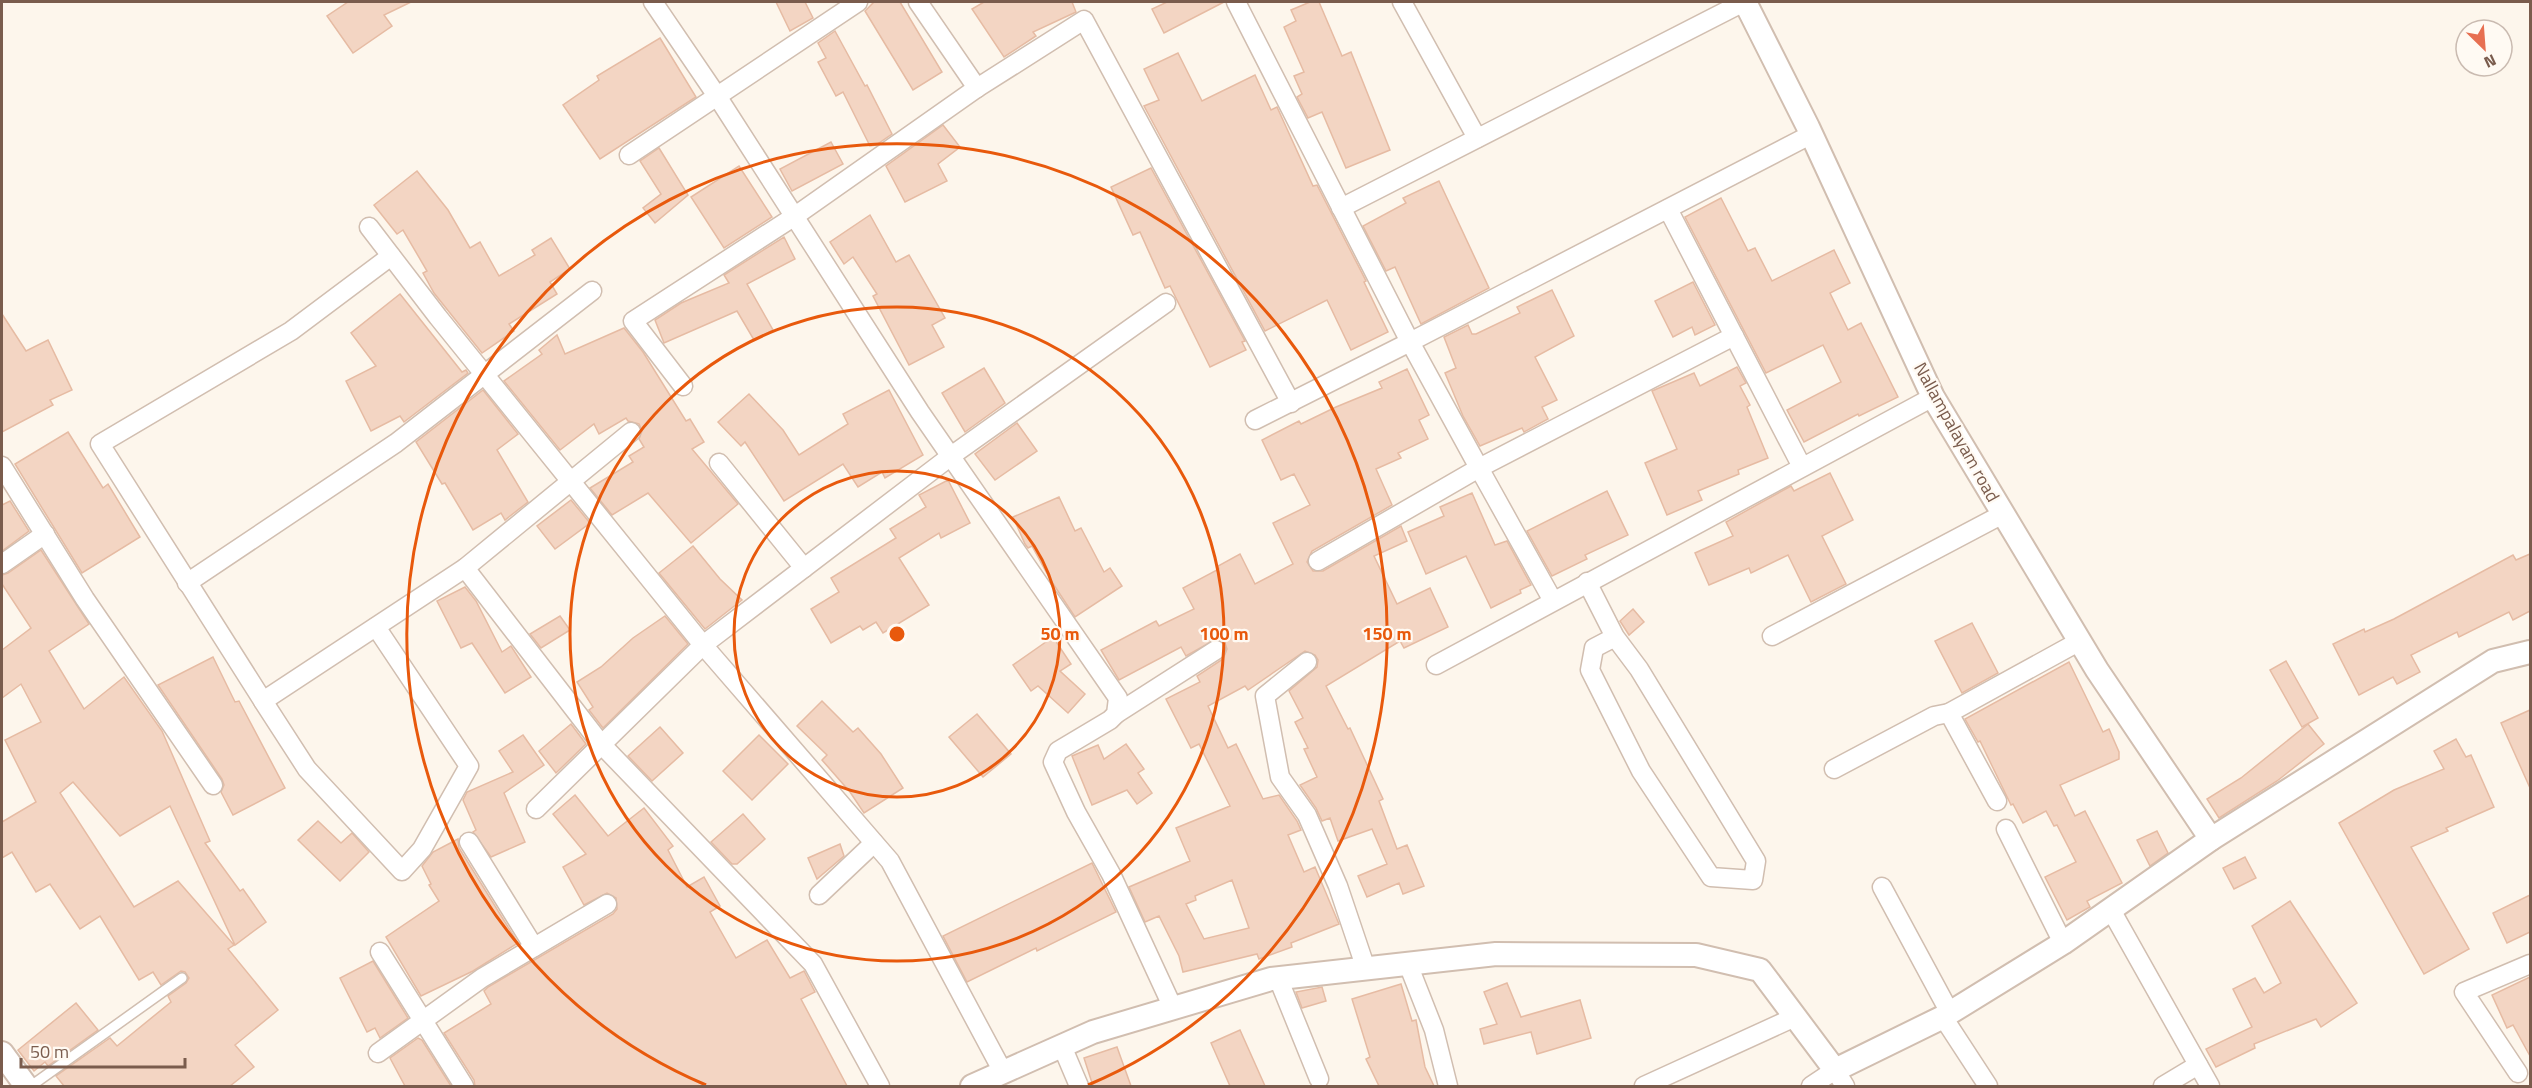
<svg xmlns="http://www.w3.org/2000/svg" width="2532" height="1088" font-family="'Titillium Web',sans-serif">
  <rect width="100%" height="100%" fill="#fdf6ec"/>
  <g fill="#f3d5c3" stroke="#e6bba3" stroke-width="1.5" fill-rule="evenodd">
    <path d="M348,2H411L384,15L392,26L353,53L327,16Z"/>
    <path d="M776,2H805L813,18L790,31Z"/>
    <path d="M874,2H900L942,72L913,90L865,11Z"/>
    <path d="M984,2H1072L1076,12L1033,32L1036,36L1004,57L972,9Z"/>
    <path d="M1167,2H1224L1164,33L1152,9Z"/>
    <path d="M1310,2H1319L1342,56L1351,52L1390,150L1346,168L1322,112L1308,118L1297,97L1302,94L1294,76L1304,72L1284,27L1296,21L1291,10Z"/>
    <path d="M835,31L865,86L867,85L892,134L876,145L870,146L843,92L836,96L818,62L826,58L818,43Z"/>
    <path d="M660,38L696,97L600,159L563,105L599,80L597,76Z"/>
    <path d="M1178,53L1202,101L1255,75L1271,110L1277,107L1313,186L1317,185L1366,281L1364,282L1388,332L1351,350L1327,300L1265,331L1144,106L1159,100L1144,69Z"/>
    <path d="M943,125L960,147L938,164L947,181L905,202L886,166Z"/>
    <path d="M831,142L843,164L792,191L780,169Z"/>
    <path d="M659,148L688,195L655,223L643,208L661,194L640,161Z"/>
    <path d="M739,166L772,217L724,248L691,197Z"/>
    <path d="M1151,168L1245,341L1242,342L1246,350L1210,367L1170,286L1165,288L1140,232L1133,235L1111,187Z"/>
    <path d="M417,171L448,210L470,248L480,242L499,276L535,255L532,250L551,238L570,269L550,282L557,294L509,324L514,331L482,353L434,293L423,273L427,271L403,230L397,234L374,205Z"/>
    <path d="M1439,181L1489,288L1421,324L1395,267L1386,271L1363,226L1406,203L1403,198Z"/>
    <path d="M1721,198L1748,251L1755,248L1772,281L1834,250L1850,283L1830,293L1848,330L1861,323L1898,397L1859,416L1858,414L1804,442L1787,410L1841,382L1823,345L1766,373L1685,217Z"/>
    <path d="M870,215L896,262L909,255L945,318L932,325L944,347L909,365L873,296L877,294L853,257L844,264L830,242Z"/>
    <path d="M784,237L795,259L747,284L773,330L754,340L737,311L664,343L655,320L681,303L729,283L724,275Z"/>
    <path d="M1693,282L1715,325L1695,335L1692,327L1673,337L1655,301Z"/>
    <path d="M1552,290L1574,336L1535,357L1557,400L1542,407L1548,419L1524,432L1522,428L1480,446L1463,416L1445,373L1456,368L1444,337L1468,325L1472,334H1476L1520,313L1517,307Z"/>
    <path d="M400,294L462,372L466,370L468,373L404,422L400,416L371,431L346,381L376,366L351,333Z"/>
    <path d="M2,314L26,351L48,340L72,390L50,400L53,405L2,432Z"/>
    <path d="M624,328L643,352L686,421L690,419L704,442L692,449L738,504L691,543L648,493L612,515L590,488L633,462L629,456L644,447L639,439L642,431L639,424L628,421L626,418L599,434L594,424L560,450L504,381L542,354L539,350L557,335L565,354Z"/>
    <path d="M1737,367L1746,383L1740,386L1750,405L1747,407L1768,458L1738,470L1739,474L1698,491L1702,500L1667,515L1645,463L1677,449L1652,391L1694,373L1700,386Z"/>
    <path d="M984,368L1005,403L965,432L942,393Z"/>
    <path d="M1407,369L1429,415L1419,420L1428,439L1398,453L1401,458L1376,469L1392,505L1312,551L1307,562L1313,571H1323L1401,526L1407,541L1374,556L1397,604L1430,588L1448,627L1404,648L1400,641L1326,686L1348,729L1350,728L1383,799L1379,801L1397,849L1407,845L1424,886L1403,894L1399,883L1367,897L1358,876L1387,864L1372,829L1338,841L1330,818L1322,821L1316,808L1300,785L1317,777L1304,749L1308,748L1295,722L1303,718L1289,691L1317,667L1318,660L1315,655L1305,651L1248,690L1245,686L1208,706L1228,748L1236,744L1263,799L1279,795L1297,821L1301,830L1288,835L1304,872L1315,867L1339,924L1291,943L1292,947L1259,959L1257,954L1183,972L1179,956L1159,916L1145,922L1129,887L1190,861L1176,828L1230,806L1199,744L1191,748L1166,699L1200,682L1197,676L1223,659L1227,649L1225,643L1216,639L1186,656L1181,647L1119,680L1101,650L1156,621L1159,626L1194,609L1183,588L1219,569L1218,566L1240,554L1255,584L1293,564L1273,523L1310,505L1294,474L1281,480L1262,440L1299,421L1301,424L1336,407L1382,388L1379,382ZM1232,880L1249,928L1204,939L1186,904L1196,900L1195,896Z"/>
    <path d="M483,390L518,434L497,450L528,502L505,520L501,513L473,530L445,483L442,484L416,442Z"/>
    <path d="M889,390L923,455L885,478L882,472L858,487L843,464L784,501L745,442L741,446L718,422L749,394L783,430L799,455L848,424L843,414Z"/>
    <path d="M1017,423L1037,451L995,480L975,454Z"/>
    <path d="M68,432L103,488L108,484L140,537L82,573L15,464Z"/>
    <path d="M1830,473L1853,520L1822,536L1846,584L1811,602L1788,555L1751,573L1749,568L1709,585L1695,553L1733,536L1726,522L1791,486L1794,491Z"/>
    <path d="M948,480L970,523L941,538L939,533L899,558L929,605L883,633L876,622L863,630L860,626L831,643L811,609L839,592L831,578L896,538L890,529L926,507L919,495Z"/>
    <path d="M1607,491L1628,535L1585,555L1587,559L1552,576L1527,531Z"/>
    <path d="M1472,493L1495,545L1507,541L1531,585L1520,590L1521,593L1491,608L1466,556L1426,574L1408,532L1444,516L1440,507Z"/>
    <path d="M1059,497L1075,531L1081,528L1104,572L1110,568L1122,586L1075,617L1050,579L1032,546L1028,548L1025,544L1013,517Z"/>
    <path d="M571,500L590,523L555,549L537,526Z"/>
    <path d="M10,501L29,531L2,551V505Z"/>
    <path d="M693,546L720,579L742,600L705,629L659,573Z"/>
    <path d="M41,550L89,624L49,651L84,709L124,677L162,731L210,841L205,843L240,891L243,889L266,922L235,945L170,806L120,836L73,782L60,793L134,907L178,881L234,945L228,949L278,1010L235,1045L254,1067L230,1086H64L56,1076L107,1040L110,1038L117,1046L171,1002L168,996L186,983L189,978L185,972L181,971L161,985L153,972L139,980L100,916L80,929L50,884L36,892L12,852L2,858V822L36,802L5,740L41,722L21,684L2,698V650L31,628L2,584V575L8,573Z"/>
    <path d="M2530,554V611L2513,620L2509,612L2459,637L2457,632L2411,655L2420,672L2397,684L2393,677L2359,695L2333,644L2364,629L2365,632L2394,619L2513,555L2516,560Z"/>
    <path d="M465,587L476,601L502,652L511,646L531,677L505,693L472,643L461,648L437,601Z"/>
    <path d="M1633,609L1644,622L1629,635L1620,621Z"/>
    <path d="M560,616L570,630L541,648L530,634Z"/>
    <path d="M665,616L688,644L603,728L589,710L593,707L577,682L601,667L633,638Z"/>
    <path d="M1972,623L1998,673L1962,693L1935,641Z"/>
    <path d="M1053,637L1071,664L1060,671L1085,694L1068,713L1038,686L1031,691L1013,665Z"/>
    <path d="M213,657L235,702L239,701L285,788L233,815L221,792L224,785L222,779L158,685Z"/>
    <path d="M2286,661L2318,718L2302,727L2270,670Z"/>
    <path d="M2069,662L2103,732L2109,729L2119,752V759L2060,785L2075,816L2085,811L2122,883L2087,901L2090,907L2067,920L2045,877L2076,862L2057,825L2054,826L2046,811L2023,823L2013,804L2011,805L1980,741L1978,742L1965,719Z"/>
    <path d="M822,701L853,732L858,728L881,754L903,788L864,813L850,792L822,760L827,755L797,726Z"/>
    <path d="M2530,710V788L2501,723Z"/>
    <path d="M977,714L1011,754L983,777L949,737Z"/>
    <path d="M571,724L586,744L556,773L539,751Z"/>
    <path d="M2308,724L2324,744L2277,781L2219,818L2207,799L2241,778Z"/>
    <path d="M660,727L683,753L652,781L628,756Z"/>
    <path d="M523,735L544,765L504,793L525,842L491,857L473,832L476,830L463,800L467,792L513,772L499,751Z"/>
    <path d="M759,735L788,764L752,800L723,771Z"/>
    <path d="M2456,739L2466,757L2471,755L2494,807L2446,828L2448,831L2411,847L2469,949L2424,974L2339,823L2394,790L2444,769L2434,751Z"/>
    <path d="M1126,744L1144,769L1138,773L1152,793L1137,804L1127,790L1092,805L1072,756L1098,745L1104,759Z"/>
    <path d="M575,795L608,836L644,808L673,846L668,850L687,887L704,877L720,906L710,912L736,958L767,940L790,978L804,971L815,992L801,999L847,1086H475L474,1080L444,1033L491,1004L484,991L488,987L613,914L617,909L616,898L607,893L584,905L563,867L586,854L553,814Z"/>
    <path d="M743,814L765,839L737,864H732L711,842Z"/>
    <path d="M318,821L341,843L352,833L369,852L340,881L298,840Z"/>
    <path d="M2157,831L2168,853L2150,866L2137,840Z"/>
    <path d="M458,839L459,848L518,943L473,971L421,996L386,937L439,901L429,885L431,884L422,866L433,852Z"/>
    <path d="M840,844L844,856L817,879L808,858Z"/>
    <path d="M2245,857L2256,878L2234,889L2223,868Z"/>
    <path d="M1092,863L1116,912L1037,951L1036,948L967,982L943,936Z"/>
    <path d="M2530,895V932L2507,943L2493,913Z"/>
    <path d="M2290,901L2357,1003L2321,1027L2316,1019L2254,1044L2255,1048L2216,1067L2206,1049L2252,1027L2233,989L2255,978L2264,993L2281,983L2252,926Z"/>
    <path d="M373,961L408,1018L380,1038L375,1028L367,1032L340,978Z"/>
    <path d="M2530,977V1056L2513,1025L2507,1028L2492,995Z"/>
    <path d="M1507,983L1521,1017L1580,1000L1591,1038L1537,1054L1531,1032L1484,1044L1480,1029L1497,1024L1484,992Z"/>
    <path d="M1401,984L1412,1021L1416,1020L1425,1067L1434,1086H1379L1366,1059L1370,1057L1352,999Z"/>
    <path d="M1322,987L1326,1001L1302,1008L1296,992Z"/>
    <path d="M76,1003L98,1030L48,1066L45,1062L34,1071L18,1050Z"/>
    <path d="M1240,1030L1265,1086H1230L1211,1043Z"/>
    <path d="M418,1038L422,1040L451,1086H405L390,1058Z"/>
    <path d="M1117,1047L1131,1086H1093L1084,1058Z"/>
  </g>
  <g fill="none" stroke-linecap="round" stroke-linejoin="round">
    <g stroke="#d1beb0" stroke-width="12">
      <path id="service" d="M31,1086L182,978"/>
    </g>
    <g stroke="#d1beb0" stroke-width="21">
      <g id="minor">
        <path d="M653,2L717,96L920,412L1118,698L1116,714L1110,720L1058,751L1053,762L1076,812L1111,874L1173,1008"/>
        <path d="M918,2L977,88"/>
        <path d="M1236,2L1410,342L1812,134"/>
        <path d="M1402,2L1477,138"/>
        <path d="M629,155L858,2"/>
        <path d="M1341,208L1744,2"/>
        <path d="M1668,209L1802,467"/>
        <path d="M369,227L438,317L703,645L951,456L1166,303"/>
        <path d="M391,256L291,331L100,444L263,701L465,568L631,432"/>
        <path d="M683,386L633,321L795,216L977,88L1084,20L1291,403"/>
        <path d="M1255,420L1410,342L1479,468L1734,336"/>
        <path d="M719,463L804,568"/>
        <path d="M2,466L85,599L213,785"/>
        <path d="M1318,561L1479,468L1553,601"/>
        <path d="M2,564L45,534"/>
        <path d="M465,568L601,744L813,964L880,1086"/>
        <path d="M1587,582L1615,637L1639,669L1756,861L1753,880L1711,877L1641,771L1590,670L1594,648L1615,637"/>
        <path d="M187,583L396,443L592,291"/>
        <path d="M1772,636L2003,514"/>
        <path d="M1307,662L1265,696L1280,777L1307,815L1338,886L1366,969"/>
        <path d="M1436,665L1933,397"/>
        <path d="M263,701L307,769L402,871L422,849L469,766L376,627"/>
        <path d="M1949,713L1997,801"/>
        <path d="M1116,714L1216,650"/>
        <path d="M1834,769L1934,716L1949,713L2080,641"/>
        <path d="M536,809L703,645L890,861L1003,1072"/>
        <path d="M2006,829L2063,943"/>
        <path d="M469,842L534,947"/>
        <path d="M1882,887L1950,1013"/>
        <path d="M819,895L874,843"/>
        <path d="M2111,910L2210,1086"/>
        <path d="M380,952L464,1086"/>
        <path d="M1408,964L1434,1030L1448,1086"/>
        <path d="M1278,978L1319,1079"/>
        <path d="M1943,1017L1988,1086"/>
        <path d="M1062,1046L1079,1086"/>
        <path d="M378,1053L482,978L607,904"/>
        <path d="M2518,1073L2464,992L2530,964"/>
        <path d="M1644,1086L1795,1017"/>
        <path d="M1811,1086L1835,1070L1845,1086"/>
        <path d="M2163,1086L2198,1065"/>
      </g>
    </g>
    <g stroke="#d1beb0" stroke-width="26">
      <g id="tertiary">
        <path d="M1745,2L1808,127L1933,397L2097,670L2211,839"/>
        <path d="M2,1053L26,1086"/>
        <path d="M972,1086L1093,1032L1271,979L1496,954L1696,955L1760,970L1835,1070L1943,1017L2063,943L2211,839L2493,661L2530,652"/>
      </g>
    </g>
    <use href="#service" stroke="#fff" stroke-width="9"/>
    <use href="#minor" stroke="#fff" stroke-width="18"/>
    <use href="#tertiary" stroke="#fff" stroke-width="22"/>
  </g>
  <g fill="none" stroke="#e8590c" stroke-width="3">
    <circle cx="897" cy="634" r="163"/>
    <circle cx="897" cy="634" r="327"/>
    <path d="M706 1085A490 490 0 1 1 1088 1085"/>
  </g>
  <g text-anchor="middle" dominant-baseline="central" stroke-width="4.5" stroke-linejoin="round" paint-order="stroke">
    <g font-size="18" fill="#7a5c4d" stroke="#fffaf3">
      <text transform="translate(1957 432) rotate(61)">Nallampalayam road</text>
    </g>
  </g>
  <circle cx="897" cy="634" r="9" fill="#e8590c" stroke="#fffaf3" stroke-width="3"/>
  <g font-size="18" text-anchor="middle" font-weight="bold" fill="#e8590c" stroke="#fffaf3" stroke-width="4.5" stroke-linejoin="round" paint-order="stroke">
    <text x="1060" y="640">50 m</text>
    <text x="1224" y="640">100 m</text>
    <text x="1387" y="640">150 m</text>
  </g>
  <rect width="2532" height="1088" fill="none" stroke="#7a5c4d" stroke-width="6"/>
  <g transform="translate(2484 48) rotate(155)"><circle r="28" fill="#fffaf3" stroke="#cabbb1" stroke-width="1.5"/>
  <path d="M0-4.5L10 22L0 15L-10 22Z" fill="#e76f51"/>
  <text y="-9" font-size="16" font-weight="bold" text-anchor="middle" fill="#7a5c4d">N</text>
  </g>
  <path d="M21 1058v9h164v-9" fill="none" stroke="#7a5c4d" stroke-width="3"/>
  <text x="30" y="1058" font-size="18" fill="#7a5c4d" stroke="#fffaf3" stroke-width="4.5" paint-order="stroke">50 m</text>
</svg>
